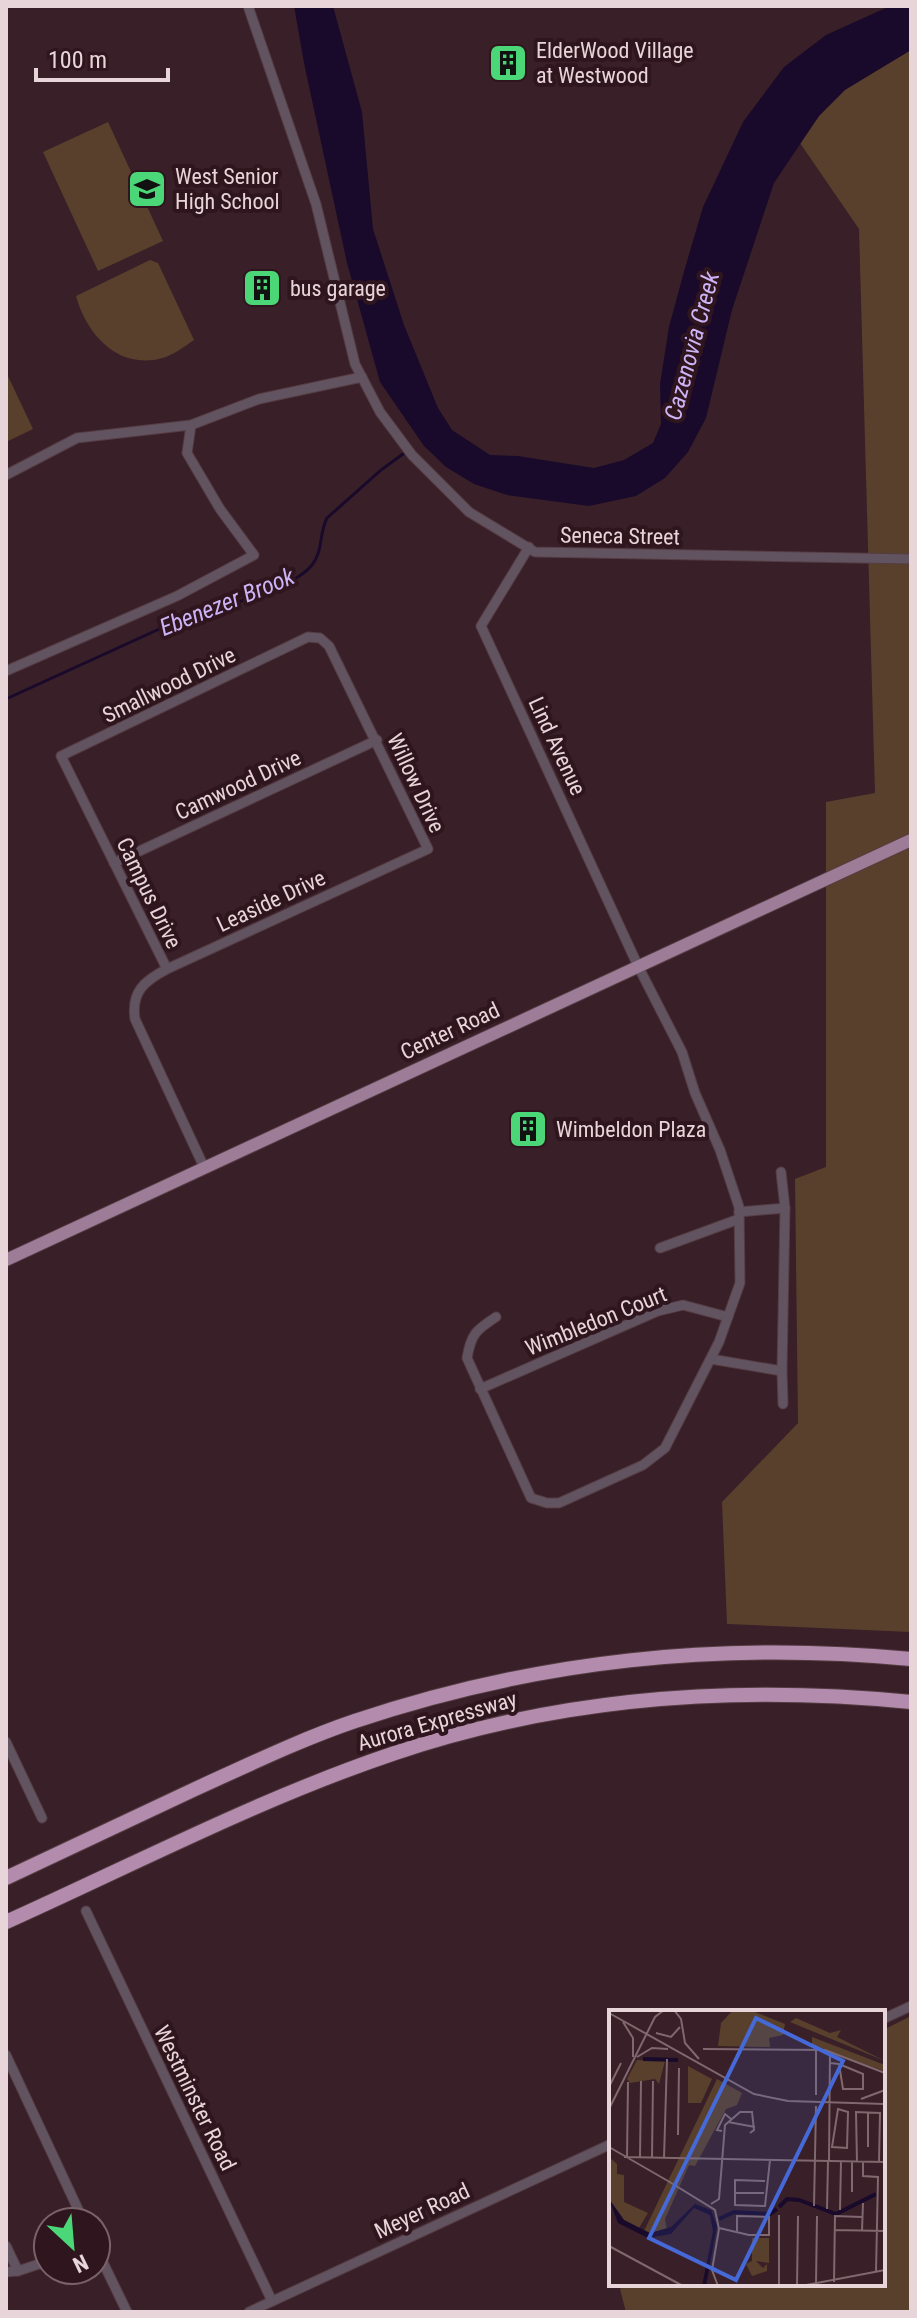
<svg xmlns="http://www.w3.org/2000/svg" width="917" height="2318" font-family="'Roboto Condensed',sans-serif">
  <rect width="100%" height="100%" fill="#391f27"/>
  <g fill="#59402c">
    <path d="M911,50V1632L727,1624L722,1502L798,1423L795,1179L826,1167V802L875,793L859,229L800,143L819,116L845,89Z"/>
    <path d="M108,122L163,241L98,271L43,152Z"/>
    <path d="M150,260L158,263L194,340C185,346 176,353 166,357C120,372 87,336 76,296Z"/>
    <path d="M6,372L33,429L6,442Z"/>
    <path d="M911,2016V2312H626L620,2289L626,2284H883V2030Z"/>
  </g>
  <path fill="#190a2b" d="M294,6H333L362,112L373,229L404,325L438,408L452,430L490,455L518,456L594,468L624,460L653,443L661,424L660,384L669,327L685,268L703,207L743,122L784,67L826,35L890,6H911V50L845,90L819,116L774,183L732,310L706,418L688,452L665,478L636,496L589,506L507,495L474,484L446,467L424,446L380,382L347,263L304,63Z"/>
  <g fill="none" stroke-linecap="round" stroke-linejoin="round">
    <path stroke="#190a2b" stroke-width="3" d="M6,699L190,615C219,608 293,589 312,565C323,552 319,533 327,518L381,470L403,454"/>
    <g stroke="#553c43" stroke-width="11">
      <g id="minor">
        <path d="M248,6L316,204L355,364L380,412L412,455L469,512L535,552L911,559"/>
        <path d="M6,475L77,438L191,425L259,399L362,377"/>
        <path d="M6,671L177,596L254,555L220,509L187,453L191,425"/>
        <path d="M114,863L377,740"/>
        <path d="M167,969L61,756L308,637L320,638L329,646L428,849L167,969C144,981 131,992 135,1019L204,1167"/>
        <path d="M781,1172L785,1208"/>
        <path d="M660,1248L739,1219"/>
        <path d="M496,1317C476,1330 471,1334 467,1358L531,1498L547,1503H559L643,1465L665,1448L719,1342L740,1283L739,1207L720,1150L695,1093L682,1052L638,966L481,626L529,547"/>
        <path d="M711,1359L782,1371L785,1208L739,1212"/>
        <path d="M782,1371L783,1404"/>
        <path d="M480,1389L658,1311L683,1305L728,1317"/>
        <path d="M6,1742L42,1818"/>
        <path d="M86,1911L272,2301"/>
        <path d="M883,2019L911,2006"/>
        <path d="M6,2055L84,2222"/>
        <path d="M6,2246L18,2271"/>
        <path d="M96,2248L127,2312"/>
        <path d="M6,2272L18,2271L48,2261"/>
        <path d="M249,2312L611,2144"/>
      </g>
    </g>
    <g stroke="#553c43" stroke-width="14">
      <path id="major" d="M6,1260L911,840"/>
    </g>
    <g stroke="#553c43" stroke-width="16">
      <g id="highway">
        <path d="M6,1878C68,1849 131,1819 193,1790C246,1766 299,1740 355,1721C538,1660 719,1641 911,1659"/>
        <path d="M6,1922C135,1864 261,1798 395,1753C561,1697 738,1685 911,1702"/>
      </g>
    </g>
    <use href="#minor" stroke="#625360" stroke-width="9"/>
    <use href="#major" stroke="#9c7c97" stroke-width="12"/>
    <use href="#highway" stroke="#b38cad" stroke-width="14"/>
  </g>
  <defs>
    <g id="building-square" transform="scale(2)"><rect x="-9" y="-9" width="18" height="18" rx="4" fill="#4bd677" stroke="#2f151d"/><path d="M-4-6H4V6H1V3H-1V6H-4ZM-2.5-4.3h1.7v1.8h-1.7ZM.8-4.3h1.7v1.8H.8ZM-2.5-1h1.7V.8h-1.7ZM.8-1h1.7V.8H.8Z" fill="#111"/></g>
    <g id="school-square" transform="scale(2)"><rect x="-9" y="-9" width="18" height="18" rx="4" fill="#4bd677" stroke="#2f151d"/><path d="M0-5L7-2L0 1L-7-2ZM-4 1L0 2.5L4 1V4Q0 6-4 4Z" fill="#111"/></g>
  </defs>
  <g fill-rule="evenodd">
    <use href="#building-square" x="508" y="63"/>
    <use href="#school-square" x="147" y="189"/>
    <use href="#building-square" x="262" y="288"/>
    <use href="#building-square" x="528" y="1129"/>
  </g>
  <g text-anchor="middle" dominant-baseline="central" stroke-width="8" stroke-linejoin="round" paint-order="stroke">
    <g font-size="22" fill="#e8d5d9" stroke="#2f151d" text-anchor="start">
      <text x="536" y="50">ElderWood Village<tspan x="536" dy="25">at Westwood</tspan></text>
      <text x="175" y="176">West Senior<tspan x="175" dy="25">High School</tspan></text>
      <text x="290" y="288">bus garage</text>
      <text x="556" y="1129">Wimbeldon Plaza</text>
    </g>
    <g font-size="22" fill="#e8d5d9" stroke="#2f151d">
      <text transform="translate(620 536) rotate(1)">Seneca Street</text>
      <text transform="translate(169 685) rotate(-26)">Smallwood Drive</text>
      <text transform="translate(557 746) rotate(65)">Lind Avenue</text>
      <text transform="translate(416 783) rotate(65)">Willow Drive</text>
      <text transform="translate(238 785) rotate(-25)">Camwood Drive</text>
      <text transform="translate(149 893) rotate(64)">Campus Drive</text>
      <text transform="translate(271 901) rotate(-25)">Leaside Drive</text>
      <text transform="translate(450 1031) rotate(-25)">Center Road</text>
      <text transform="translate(596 1321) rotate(-22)">Wimbledon Court</text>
      <text transform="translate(437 1721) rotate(-16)">Aurora Expressway</text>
      <text transform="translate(195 2098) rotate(64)">Westminster Road</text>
      <text transform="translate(422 2211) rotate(-25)">Meyer Road</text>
    </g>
    <g font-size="24" font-style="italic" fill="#cdb4f7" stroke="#2f151d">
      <text transform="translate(692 346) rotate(-75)">Cazenovia Creek</text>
      <text transform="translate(227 602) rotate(-22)">Ebenezer Brook</text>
    </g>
  </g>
  <g transform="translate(609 2010)">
    <rect width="276" height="276" fill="#391f27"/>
    <path d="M124,0H141L176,14L174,25L160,28L161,37L109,36L112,13ZM187,8L221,23L232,20L228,27L276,51L181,12ZM203,27L276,55V61L203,37ZM28,50L56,51L50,74L46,69L21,73L18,69ZM79,56L103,69L92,93H79ZM108,69L133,83L128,95L117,99L86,156L80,155L56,209L58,220L41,223L35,221ZM0,147L8,154V164L15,165V192L39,203L30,218L15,210L0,189ZM143,228H160V253L147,251L154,258L158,254V261L143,266L137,254L143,251Z" fill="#59402c"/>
    <path d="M0,189L15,210L41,223L62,217L86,194L102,200L108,216L97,276H93L104,221L101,205L85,198L62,224L39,228L9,213Z" fill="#190a2b"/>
    <path fill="none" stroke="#190a2b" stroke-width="4" d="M34,49L69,50M170,197L178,189L190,190L227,204L267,184M110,209L125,202L161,204L168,199"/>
    <path fill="none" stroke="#7f686e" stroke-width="2" d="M65,0L72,9L76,33L90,49M0,3L145,84L179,91L276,94M14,12L24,28V47M47,23L62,27L71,17M94,39L216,40L276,63M28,47L43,38L59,39M221,53L230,54L254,64V79H234L230,54M0,77L12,53M207,85V40M252,89L276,80M0,99L46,7L55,0M229,99L239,102L238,138L223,137ZM119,112L146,117M113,121L108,120L116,104L122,109M69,125L70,58M0,137L59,171M259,137V103M15,147L276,152M18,147L19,72M31,148L32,71M43,148L44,71M55,148L58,49M220,151L221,42M248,152L247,102L271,103L270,152M254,152V166L269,167L267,262M59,171L106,200L110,219L103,260L109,276M156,171L126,170V195L156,196L161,150M243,182V152M125,183H155M102,194L110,189L116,115L131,102H143L145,120L141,123M205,196L207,96M218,199L219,151M231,200L232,151M110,218L140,225H160V207L128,206V221M226,220L276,221M253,221L254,193M0,236L74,276M225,272L226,206L253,207M207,274L208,206M170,276V205M188,276L189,206M192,276L276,260"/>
    <path fill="#4669d8" fill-opacity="0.15" stroke="#4669d8" stroke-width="4" d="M147,8L234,51L127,270L40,228Z"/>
    <rect width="276" height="276" fill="none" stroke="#e8d5d9" stroke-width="4"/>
  </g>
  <rect width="917" height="2318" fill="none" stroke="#e8d5d9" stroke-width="16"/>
  <g transform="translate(72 2246) rotate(154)"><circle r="38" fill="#2f151d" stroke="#796268" stroke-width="2"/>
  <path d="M0-6L14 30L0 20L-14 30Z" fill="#4bd677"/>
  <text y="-12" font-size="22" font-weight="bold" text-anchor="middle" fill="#e8d5d9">N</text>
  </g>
  <path d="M36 68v12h132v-12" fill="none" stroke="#e8d5d9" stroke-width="4"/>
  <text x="48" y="68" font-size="24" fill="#e8d5d9" stroke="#2f151d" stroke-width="6" paint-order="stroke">100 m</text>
</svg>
